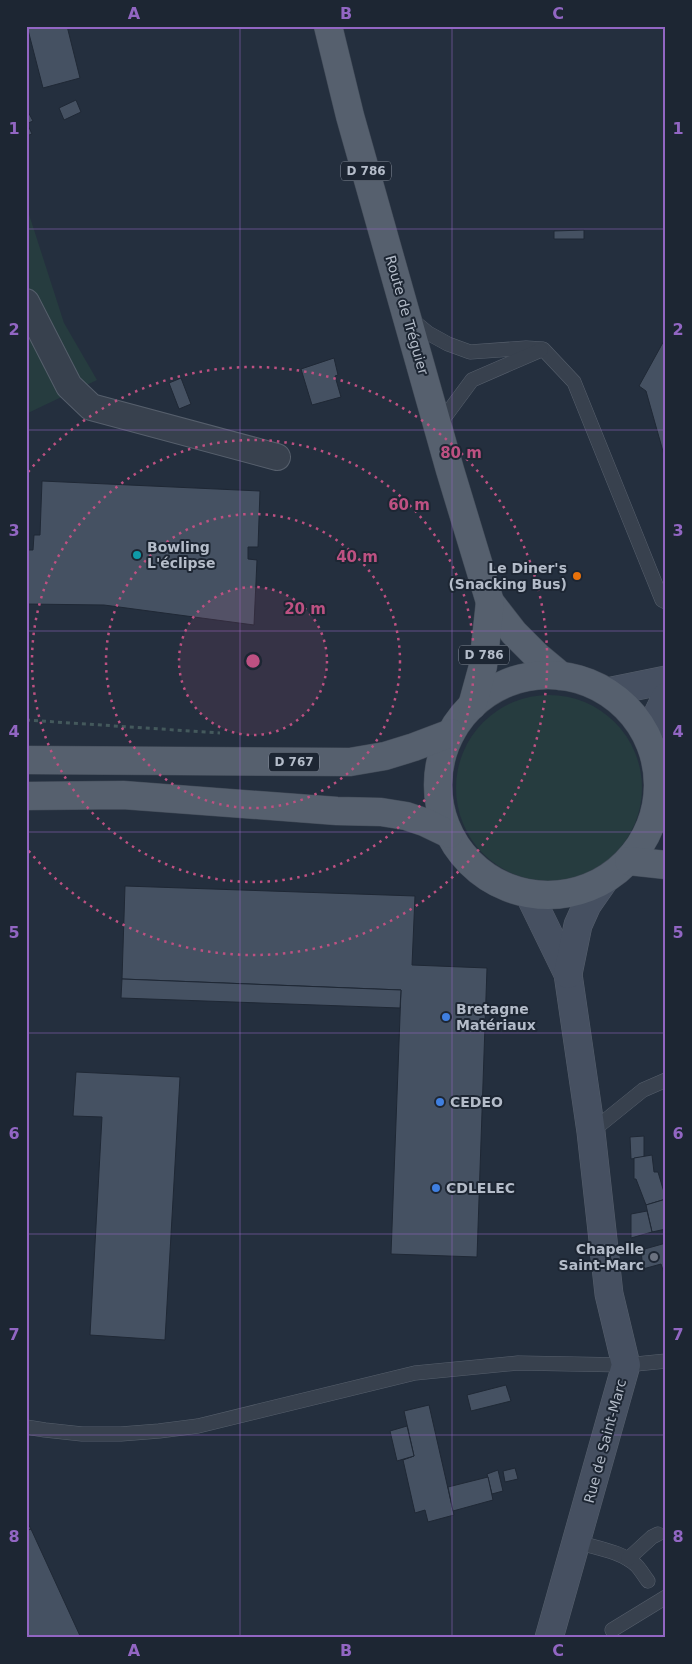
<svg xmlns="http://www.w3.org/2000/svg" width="692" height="1664" font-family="'DejaVu Sans',sans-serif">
  <rect width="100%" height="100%" fill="#242f3e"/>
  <g fill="#263c3f">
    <path d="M26,205L64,323L97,380L26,414Z"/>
    <circle cx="549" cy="788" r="93"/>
  </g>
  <g fill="#455162" stroke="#1f2835">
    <path d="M27,26H67L80,78L43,88Z"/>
    <path d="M76,100L81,112L64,120L59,108Z"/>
    <path d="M26,108L33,121L26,124Z"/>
    <path d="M27,123L32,134L26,136V124Z"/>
    <path d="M584,230V239H554V231Z"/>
    <path d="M666,337V462L646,391L639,386Z"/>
    <path d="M334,358L338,375L335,376L341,397L312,405L301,369Z"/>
    <path d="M181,378L191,404L179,409L169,383Z"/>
    <path d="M42,481L260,491L258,547H248V559L257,560L254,625L104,605L26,604V550H33L34,535H40Z"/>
    <path d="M125,886L415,896L412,965L487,968L477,1257L391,1254L401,990L122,979Z"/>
    <path d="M122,979L401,990L400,1008L121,998Z"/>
    <path d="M76,1072L180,1077L165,1340L90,1335L102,1117L73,1116Z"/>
    <path d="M644,1136V1157L631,1159L630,1137Z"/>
    <path d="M652,1155L654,1172H658L666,1199L646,1205L636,1179H634V1158Z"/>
    <path d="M666,1199V1229L652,1232L646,1205Z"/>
    <path d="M647,1211L652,1232L631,1238V1214Z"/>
    <path d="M666,1243V1279L661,1264L643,1269L641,1250Z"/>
    <path d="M506,1385L511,1401L471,1411L467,1395Z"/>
    <path d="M429,1405L454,1515L428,1522L425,1510L415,1513L403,1460L414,1456L404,1411Z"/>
    <path d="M407,1426L414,1456L397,1461L390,1431Z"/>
    <path d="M515,1468L518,1479L505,1482L503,1471Z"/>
    <path d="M498,1470L503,1491L492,1494L487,1474Z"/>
    <path d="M488,1477L493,1500L453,1511L448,1487Z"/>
    <path d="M27,1522L31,1529L26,1531V1523Z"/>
    <path d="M31,1529L81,1638H26V1531Z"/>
  </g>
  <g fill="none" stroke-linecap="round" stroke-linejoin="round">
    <g stroke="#565f6c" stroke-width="15">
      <g id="lane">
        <path d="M411,319L428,333L448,344L470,352L526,348L543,349L574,382L662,600L666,602"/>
        <path d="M438,426L472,380L541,350"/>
        <path d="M591,1132L643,1090L666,1080"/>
        <path d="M26,1427L45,1430L82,1434H121L159,1431L198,1426L415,1373L518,1363L626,1365L666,1361"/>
        <path d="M577,1542C596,1548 621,1551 636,1565C641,1570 644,1576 648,1581"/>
        <path d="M628,1559L652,1537L658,1534"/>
        <path d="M612,1630L666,1597"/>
      </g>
    </g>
    <g stroke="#565f6c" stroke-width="28">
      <path id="street" d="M26,302L69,386L91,407L277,457"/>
    </g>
    <g stroke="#565f6c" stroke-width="29">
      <g id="secondary">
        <path d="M607,692L666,680"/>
        <path d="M647,736L666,697"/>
        <path d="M529,894L568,974L591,1132L609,1294L626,1365L549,1638"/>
        <path d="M568,974L578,925L587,905L603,882"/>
      </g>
    </g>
    <g stroke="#414a57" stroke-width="29">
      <g id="primary">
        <path d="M328,26L350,116L450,470L490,602L514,633L537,656L561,676"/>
        <circle cx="548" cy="785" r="110"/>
        <path d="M472,706L483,666L490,602"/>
        <path d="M26,760L350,762L385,756L414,747L451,733"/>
        <path d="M26,796L123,795L337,811L381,812L406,816L424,822L449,834"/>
        <path d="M629,861L666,865"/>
      </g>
    </g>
    <path stroke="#44595c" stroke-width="3" stroke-dasharray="4 4" stroke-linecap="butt" d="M26,720L220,733"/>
    <use href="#lane" stroke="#38414e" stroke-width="14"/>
    <use href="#street" stroke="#38414e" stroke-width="26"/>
    <use href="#secondary" stroke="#465061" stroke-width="28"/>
    <use href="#primary" stroke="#56606e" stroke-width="28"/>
  </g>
  <path fill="none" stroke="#9266c3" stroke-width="1" stroke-opacity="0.55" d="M240,26V1638M452,26V1638M26,229H666M26,430H666M26,631H666M26,832H666M26,1033H666M26,1234H666M26,1435H666"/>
  <circle cx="253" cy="661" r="74" fill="#bd5182" fill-opacity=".12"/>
  <g fill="none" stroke="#bd5182" stroke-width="2.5" stroke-dasharray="2.5 5">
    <circle cx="253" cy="661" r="74"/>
    <circle cx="253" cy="661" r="147"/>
    <circle cx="253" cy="661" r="221"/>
    <path d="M28 472A294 294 0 1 1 28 850"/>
  </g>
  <circle fill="#0f9aa8" stroke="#1d2633" stroke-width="2" cx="137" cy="555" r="5"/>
  <circle fill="#e8710a" stroke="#1d2633" stroke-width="2" cx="577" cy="576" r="5"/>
  <g fill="#3f7fe0" stroke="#1d2633" stroke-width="2">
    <circle cx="446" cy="1017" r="5"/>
    <circle cx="440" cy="1102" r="5"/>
    <circle cx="436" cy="1188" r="5"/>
  </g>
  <circle fill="#6b7280" stroke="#1d2633" stroke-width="2" cx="654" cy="1257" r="5"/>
  <g text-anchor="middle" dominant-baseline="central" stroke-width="4" stroke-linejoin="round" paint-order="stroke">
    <g fill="#1d2633" stroke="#878f9c" stroke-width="1">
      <rect x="341" y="161.5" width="50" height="19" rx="4"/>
      <rect x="459" y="645.5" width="50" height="19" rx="4"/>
      <rect x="269" y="752.5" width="50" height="19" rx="4"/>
    </g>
    <g font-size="12" font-weight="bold" fill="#b4bcc9">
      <text x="366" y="171">D 786</text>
      <text x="484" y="655">D 786</text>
      <text x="294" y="762">D 767</text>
    </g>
    <g font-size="14" fill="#b4bcc9" stroke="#1d2633">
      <text transform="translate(407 315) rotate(74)">Route de Tréguier</text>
      <text transform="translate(605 1441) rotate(-75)">Rue de Saint-Marc</text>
    </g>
    <g font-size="14" font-weight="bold" fill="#b4bcc9" stroke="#1d2633" text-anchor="start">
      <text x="147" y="547">Bowling<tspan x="147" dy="16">L'éclipse</tspan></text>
      <text x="567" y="568" text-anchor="end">Le Diner's<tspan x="567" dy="16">(Snacking Bus)</tspan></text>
      <text x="456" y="1009">Bretagne<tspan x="456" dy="16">Matériaux</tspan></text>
      <text x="450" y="1102">CEDEO</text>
      <text x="446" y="1188">CDLELEC</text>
      <text x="644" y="1249" text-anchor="end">Chapelle<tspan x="644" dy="16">Saint-Marc</tspan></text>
    </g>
  </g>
  <circle cx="253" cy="661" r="8" fill="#bd5182" stroke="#1d2633" stroke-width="2.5"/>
  <g font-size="15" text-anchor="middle" font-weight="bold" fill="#bd5182" stroke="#1d2633" stroke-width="4" stroke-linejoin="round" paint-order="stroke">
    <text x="461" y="458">80 m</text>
    <text x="409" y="510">60 m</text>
    <text x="357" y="562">40 m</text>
    <text x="305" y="614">20 m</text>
  </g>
  <rect width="692" height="1664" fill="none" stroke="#1d2633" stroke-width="55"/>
  <rect x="28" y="28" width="636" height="1608" fill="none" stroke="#9266c3" stroke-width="2"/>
  <g font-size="16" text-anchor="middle" font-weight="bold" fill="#9266c3">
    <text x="134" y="19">A</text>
    <text x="346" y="19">B</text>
    <text x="558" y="19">C</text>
    <text x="14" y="134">1</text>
    <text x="678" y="134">1</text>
    <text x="14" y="335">2</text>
    <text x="678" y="335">2</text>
    <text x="14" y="536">3</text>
    <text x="678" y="536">3</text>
    <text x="14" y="737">4</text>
    <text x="678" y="737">4</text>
    <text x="14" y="938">5</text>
    <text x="678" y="938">5</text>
    <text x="14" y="1139">6</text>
    <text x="678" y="1139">6</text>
    <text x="14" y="1340">7</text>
    <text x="678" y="1340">7</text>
    <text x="14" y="1542">8</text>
    <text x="678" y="1542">8</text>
    <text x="134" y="1656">A</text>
    <text x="346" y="1656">B</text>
    <text x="558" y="1656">C</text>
  </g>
</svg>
